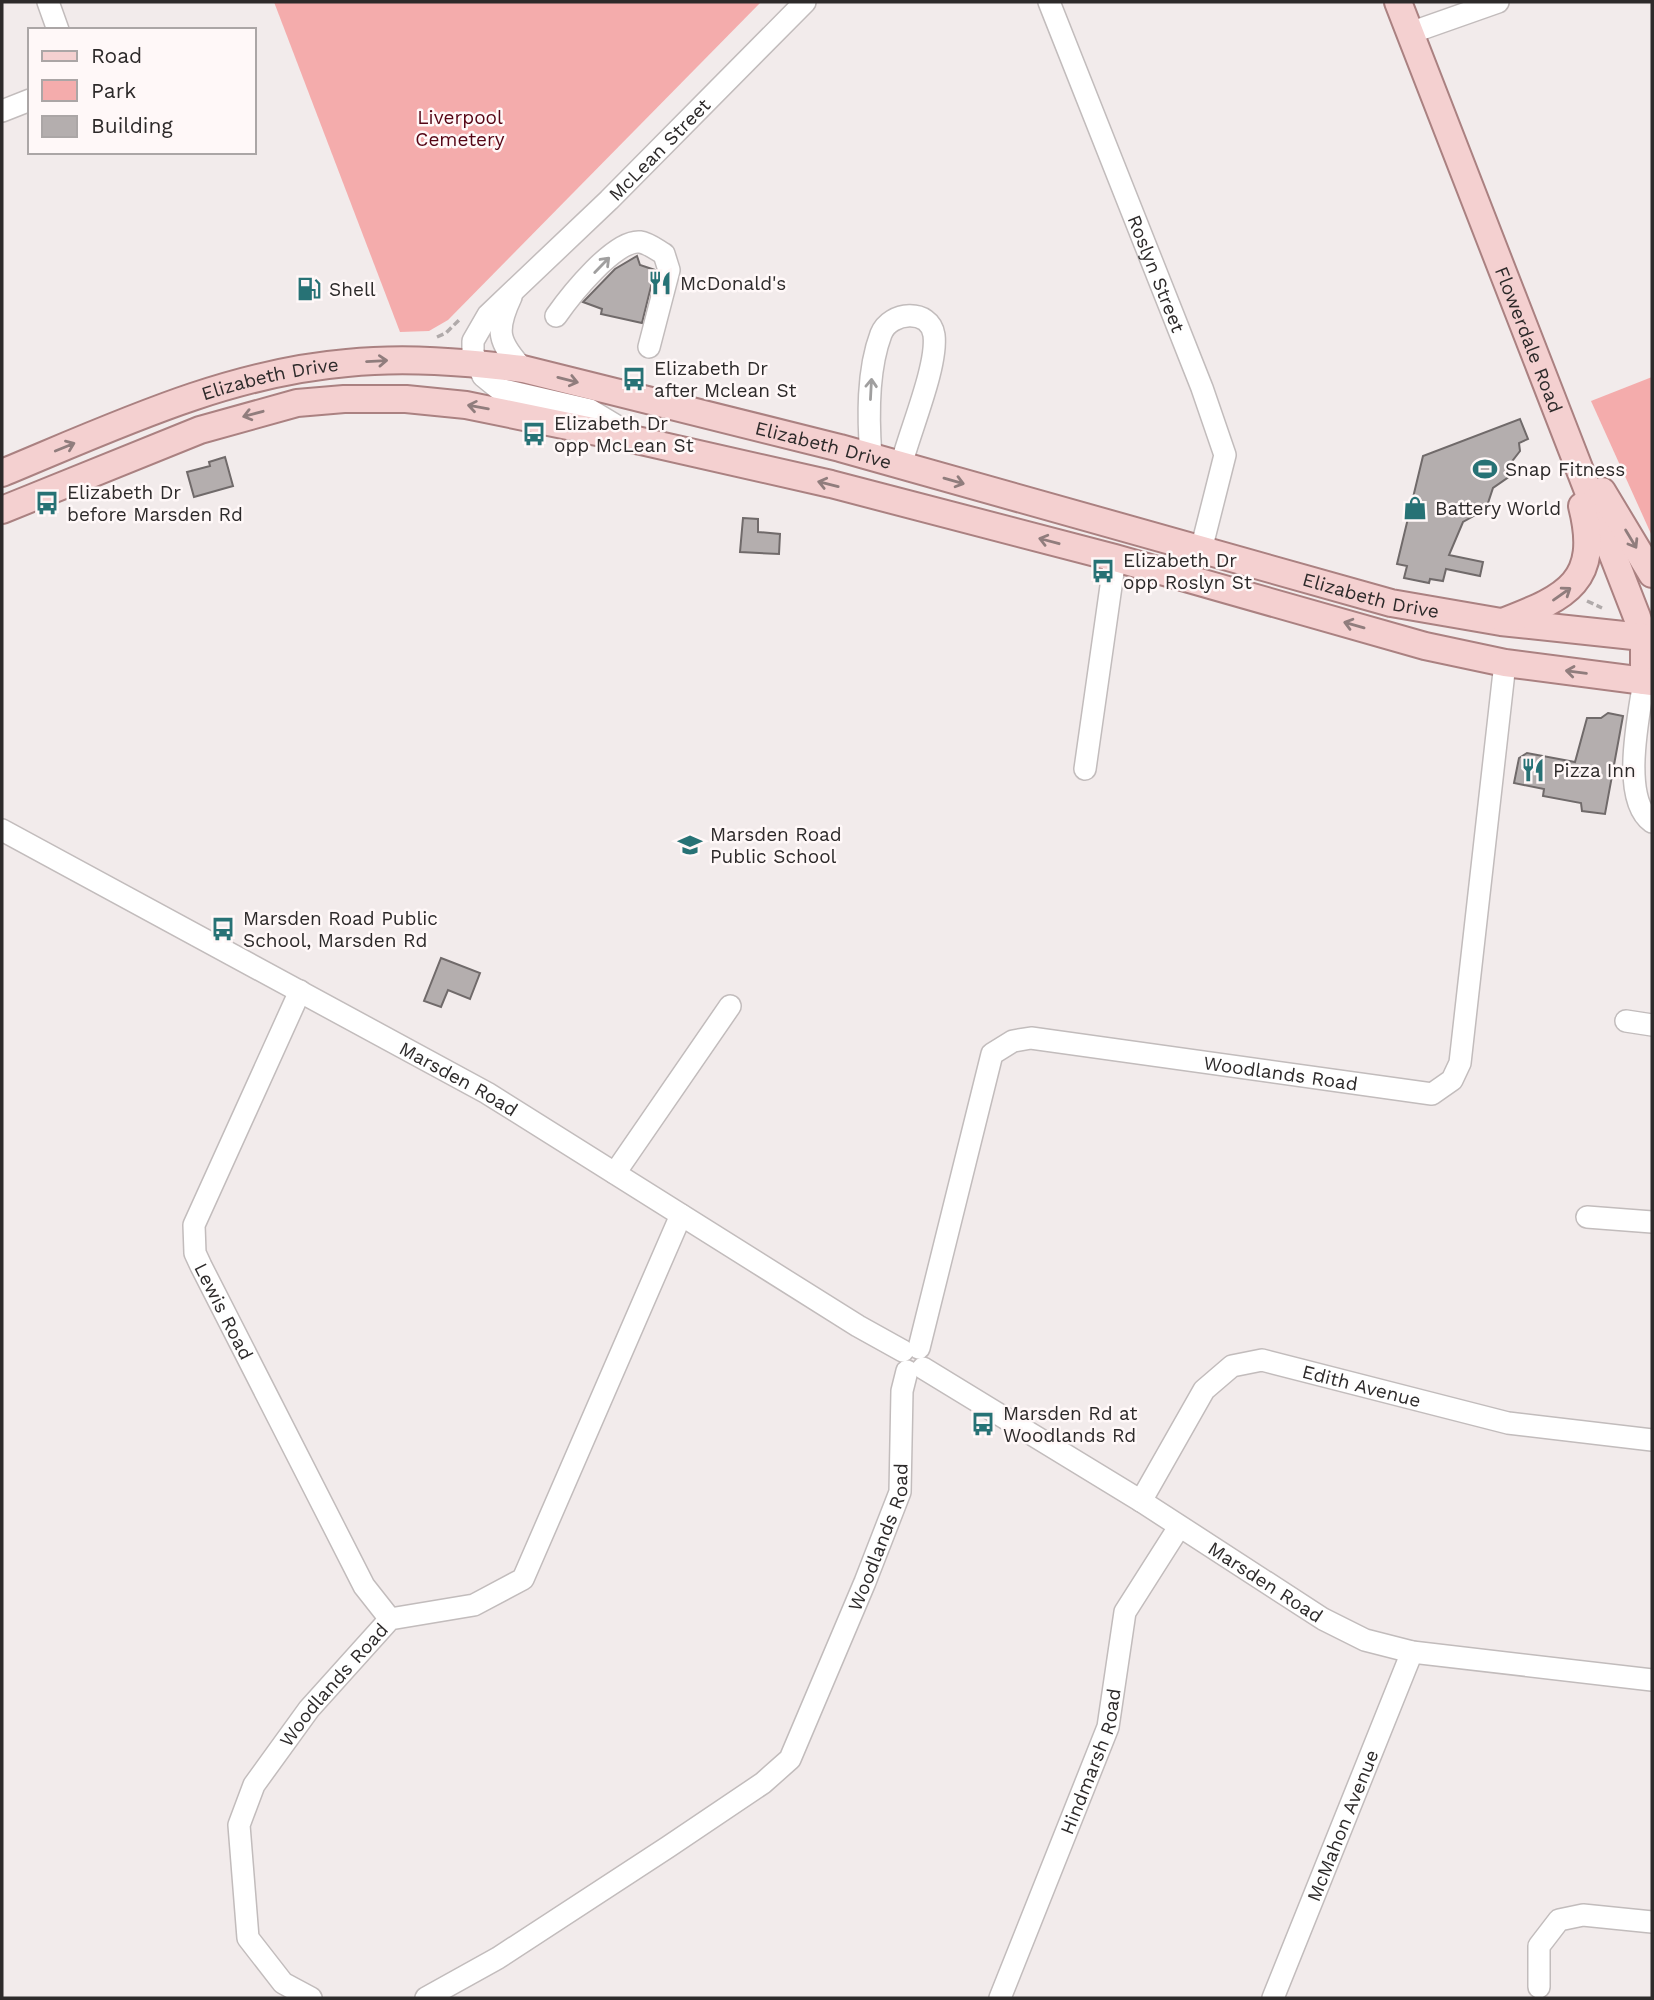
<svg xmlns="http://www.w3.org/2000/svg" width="1654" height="2000" font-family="'Work Sans',sans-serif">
  <rect width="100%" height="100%" fill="#f2ebeb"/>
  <g fill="#f4acac">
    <path d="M274,2H761L448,320L429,331L400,332Z"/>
    <path d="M1652,377V536L1591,401Z"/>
  </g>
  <g fill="#b4aeae" stroke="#706a6a" stroke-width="2">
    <path d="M637,256L640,265L655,270L642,323L601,314L602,309L583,302L615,269Z"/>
    <path d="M1520,419L1528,439L1519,443L1520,451L1510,464L1513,474L1493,488L1486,509L1463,522L1449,555L1483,562L1480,576L1446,569L1443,581L1430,579L1429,583L1404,578L1407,566L1397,564L1423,456Z"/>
    <path d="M225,457L233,486L194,497L187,472L210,466L209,462Z"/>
    <path d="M743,518L758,519V532L780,534L779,554L740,552Z"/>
    <path d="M1608,713L1623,716L1605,814L1582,811L1581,803L1543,796L1544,789L1514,783L1519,758L1527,753L1575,762L1587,718H1601Z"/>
    <path d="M441,958L480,973L470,999L448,990L441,1007L424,1001Z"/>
  </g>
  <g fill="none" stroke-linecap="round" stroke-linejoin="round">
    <g stroke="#c2bcbc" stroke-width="24">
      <g id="minor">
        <path d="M48,2L58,30"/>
        <path id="s1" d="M1049,2L1202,388L1225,455L1201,550"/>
        <path d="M1410,33L1498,2"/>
        <path d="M2,111L30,100"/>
        <path d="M511,297C495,331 498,342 523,369"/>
        <path d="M556,316C570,296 615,239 640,242C648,243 657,250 664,254L669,270L649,347"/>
        <path id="s2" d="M630,434L590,410L499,389L483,376L473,353V341L488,315L609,200L805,2"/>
        <path d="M871,457C868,418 867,371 881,334C890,311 930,308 934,335C938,366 909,433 901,466"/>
        <path d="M1644,681C1639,715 1620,799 1652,822"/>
        <path d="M1085,769L1115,558"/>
        <path id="s3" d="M2,830L487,1093L858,1326L903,1351"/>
        <path id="s4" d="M300,991L194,1225L195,1253L201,1266L364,1586L390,1619"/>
        <path d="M1626,1021L1652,1025"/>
        <path d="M615,1173L730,1006"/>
        <path d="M1587,1217L1652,1222"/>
        <path id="s5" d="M919,1348L992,1054L1013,1041L1031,1038L1432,1094L1452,1080L1460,1063L1505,663"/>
        <path id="s6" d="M923,1368L1141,1501L1323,1619L1365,1640L1412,1652L1652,1680"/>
        <path id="s7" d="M1141,1501L1204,1390L1232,1366L1262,1360L1508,1423L1652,1440"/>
        <path d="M1539,1987V1946L1559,1920L1583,1915L1652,1922"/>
        <path id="s8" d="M311,1998L283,1983L248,1938L239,1825L254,1785L309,1709L390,1619L474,1605L523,1579L681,1215"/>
        <path id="s9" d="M426,1998L498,1958L668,1847L763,1783L790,1759L865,1582L900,1492L902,1391L907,1371"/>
        <path id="s10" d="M1000,1998L1108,1727L1125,1612L1179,1527"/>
        <path id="s11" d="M1273,1998L1412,1652"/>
      </g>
    </g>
    <g stroke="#aa8181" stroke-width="30">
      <g id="major">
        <path id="s12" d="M1398,2L1637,617L1644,638V681"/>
        <path id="s13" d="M2,473C113,427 226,373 347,363C406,357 464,362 523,369L840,448L1391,603L1501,622L1652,638"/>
        <path d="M1602,491L1652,574"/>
        <path d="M2,510L200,430L297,403L344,399H406L466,405L641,441L831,484L1115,558L1425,646L1505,663L1652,682"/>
        <path d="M1505,621C1567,597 1601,581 1582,506"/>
      </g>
    </g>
    <g stroke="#b0aaaa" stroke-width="3.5" stroke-dasharray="7 3.5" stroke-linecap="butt">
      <path d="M437,337L446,333L461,318"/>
      <path d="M1587,601L1602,608"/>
    </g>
    <use href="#minor" stroke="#fff" stroke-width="21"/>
    <use href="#major" stroke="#f4d0d0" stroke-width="26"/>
  </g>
  <defs><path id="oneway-shaft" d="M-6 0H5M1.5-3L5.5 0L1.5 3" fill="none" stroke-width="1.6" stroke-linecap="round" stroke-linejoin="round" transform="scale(1.75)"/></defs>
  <g stroke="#a09f9f">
    <use href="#oneway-shaft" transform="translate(602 265) rotate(-46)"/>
    <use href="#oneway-shaft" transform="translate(871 389) rotate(-87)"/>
  </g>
  <g stroke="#907d7d">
    <use href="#oneway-shaft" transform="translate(377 361) rotate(-3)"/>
    <use href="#oneway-shaft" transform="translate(568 380) rotate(14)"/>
    <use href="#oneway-shaft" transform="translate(478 407) rotate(-170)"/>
    <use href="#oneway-shaft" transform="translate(253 414) rotate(165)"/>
    <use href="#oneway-shaft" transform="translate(65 447) rotate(-22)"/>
    <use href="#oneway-shaft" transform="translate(954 481) rotate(16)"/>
    <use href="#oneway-shaft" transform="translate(828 484) rotate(-166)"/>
    <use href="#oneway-shaft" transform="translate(1631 539) rotate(59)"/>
    <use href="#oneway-shaft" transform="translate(1049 541) rotate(-165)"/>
    <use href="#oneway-shaft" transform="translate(1562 594) rotate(-35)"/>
    <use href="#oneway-shaft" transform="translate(1354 625) rotate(-164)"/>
    <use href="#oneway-shaft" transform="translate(1576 672) rotate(-173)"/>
  </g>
  <defs>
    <g id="restaurant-bare" transform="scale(1.89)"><path d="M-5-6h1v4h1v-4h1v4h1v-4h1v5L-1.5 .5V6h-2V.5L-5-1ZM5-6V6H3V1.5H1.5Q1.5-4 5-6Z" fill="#277275" stroke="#fff8f8" stroke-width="2.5" paint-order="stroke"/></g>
    <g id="fuel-bare" transform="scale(1.89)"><path d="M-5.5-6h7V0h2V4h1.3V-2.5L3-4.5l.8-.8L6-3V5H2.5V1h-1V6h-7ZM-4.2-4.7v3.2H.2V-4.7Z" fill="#277275" stroke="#fff8f8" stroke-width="2.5" paint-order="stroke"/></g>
    <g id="bus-bare" transform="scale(1.89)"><path d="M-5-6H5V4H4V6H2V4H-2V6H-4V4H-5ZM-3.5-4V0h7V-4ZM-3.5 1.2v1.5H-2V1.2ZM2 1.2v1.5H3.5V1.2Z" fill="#277275" stroke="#fff8f8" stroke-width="2.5" paint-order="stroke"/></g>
    <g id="stadium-bare" transform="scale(1.89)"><path d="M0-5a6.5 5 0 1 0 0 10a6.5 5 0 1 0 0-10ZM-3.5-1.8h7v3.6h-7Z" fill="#277275" stroke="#fff8f8" stroke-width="2.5" paint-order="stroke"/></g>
    <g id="shop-bare" transform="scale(1.89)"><path d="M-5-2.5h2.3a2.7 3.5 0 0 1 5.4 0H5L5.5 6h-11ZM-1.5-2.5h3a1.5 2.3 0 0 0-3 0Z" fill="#277275" stroke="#fff8f8" stroke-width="2.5" paint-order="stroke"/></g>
    <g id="school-bare" transform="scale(1.89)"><path d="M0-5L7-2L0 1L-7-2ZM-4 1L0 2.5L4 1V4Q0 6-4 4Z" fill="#277275" stroke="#fff8f8" stroke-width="2.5" paint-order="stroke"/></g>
  </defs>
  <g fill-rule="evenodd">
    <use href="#restaurant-bare" x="660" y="283"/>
    <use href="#fuel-bare" x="309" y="289"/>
    <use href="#bus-bare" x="634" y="379"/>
    <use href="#bus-bare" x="534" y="434"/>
    <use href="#stadium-bare" x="1485" y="469"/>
    <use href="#bus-bare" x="47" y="503"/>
    <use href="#shop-bare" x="1415" y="508"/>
    <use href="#bus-bare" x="1103" y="571"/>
    <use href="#restaurant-bare" x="1533" y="770"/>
    <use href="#school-bare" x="690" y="845"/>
    <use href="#bus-bare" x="223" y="929"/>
    <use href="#bus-bare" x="983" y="1424"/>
  </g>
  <g text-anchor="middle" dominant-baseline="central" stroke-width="5" stroke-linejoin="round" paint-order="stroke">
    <g font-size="19" fill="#550414" stroke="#fff8f8">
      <text x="460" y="117">Liverpool<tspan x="460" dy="22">Cemetery</tspan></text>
    </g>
    <g font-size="19" fill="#2d2a2a" stroke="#fff8f8">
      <text stroke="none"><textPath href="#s2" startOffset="466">McLean Street</textPath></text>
      <text stroke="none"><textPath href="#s1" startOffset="292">Roslyn Street</textPath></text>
      <text stroke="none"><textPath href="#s12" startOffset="362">Flowerdale Road</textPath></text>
      <text stroke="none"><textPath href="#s13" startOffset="285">Elizabeth Drive</textPath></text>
      <text stroke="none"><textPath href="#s13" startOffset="850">Elizabeth Drive</textPath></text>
      <text stroke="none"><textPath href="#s13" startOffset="1418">Elizabeth Drive</textPath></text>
      <text stroke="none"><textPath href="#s5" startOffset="598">Woodlands Road</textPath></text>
      <text stroke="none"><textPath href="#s3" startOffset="520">Marsden Road</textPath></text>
      <text stroke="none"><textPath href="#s4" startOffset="350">Lewis Road</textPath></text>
      <text stroke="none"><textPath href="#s7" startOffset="298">Edith Avenue</textPath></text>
      <text stroke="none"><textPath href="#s9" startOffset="676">Woodlands Road</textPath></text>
      <text stroke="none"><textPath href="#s6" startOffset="404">Marsden Road</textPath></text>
      <text stroke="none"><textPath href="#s8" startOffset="373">Woodlands Road</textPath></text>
      <text stroke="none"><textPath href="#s10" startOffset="254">Hindmarsh Road</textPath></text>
      <text stroke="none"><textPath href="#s11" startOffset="186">McMahon Avenue</textPath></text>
    </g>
    <g font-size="19" fill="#2d2a2a" stroke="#fff8f8" text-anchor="start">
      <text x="680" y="283">McDonald's</text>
      <text x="329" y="289">Shell</text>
      <text x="654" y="368">Elizabeth Dr<tspan x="654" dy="22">after Mclean St</tspan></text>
      <text x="554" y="423">Elizabeth Dr<tspan x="554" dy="22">opp McLean St</tspan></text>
      <text x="1505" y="469">Snap Fitness</text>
      <text x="67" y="492">Elizabeth Dr<tspan x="67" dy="22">before Marsden Rd</tspan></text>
      <text x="1435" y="508">Battery World</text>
      <text x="1123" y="560">Elizabeth Dr<tspan x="1123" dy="22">opp Roslyn St</tspan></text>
      <text x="1553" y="770">Pizza Inn</text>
      <text x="710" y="834">Marsden Road<tspan x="710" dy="22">Public School</tspan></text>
      <text x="243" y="918">Marsden Road Public<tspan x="243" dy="22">School, Marsden Rd</tspan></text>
      <text x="1003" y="1413">Marsden Rd at<tspan x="1003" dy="22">Woodlands Rd</tspan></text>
    </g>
  </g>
  <rect width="1654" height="2000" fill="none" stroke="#2d2a2a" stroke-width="7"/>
  <rect x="28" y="28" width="228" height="126" fill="#fff8f8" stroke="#aba6a6" stroke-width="2"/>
  <rect x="42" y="51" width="35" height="10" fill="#f4d0d0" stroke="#aba6a6" stroke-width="2"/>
  <text x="91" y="63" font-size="21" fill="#2d2a2a">Road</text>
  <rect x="42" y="80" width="35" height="21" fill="#f4acac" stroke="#aba6a6" stroke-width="2"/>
  <text x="91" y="98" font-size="21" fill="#2d2a2a">Park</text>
  <rect x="42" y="116" width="35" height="21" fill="#b4aeae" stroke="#aba6a6" stroke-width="2"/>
  <text x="91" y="133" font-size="21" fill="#2d2a2a">Building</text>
</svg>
